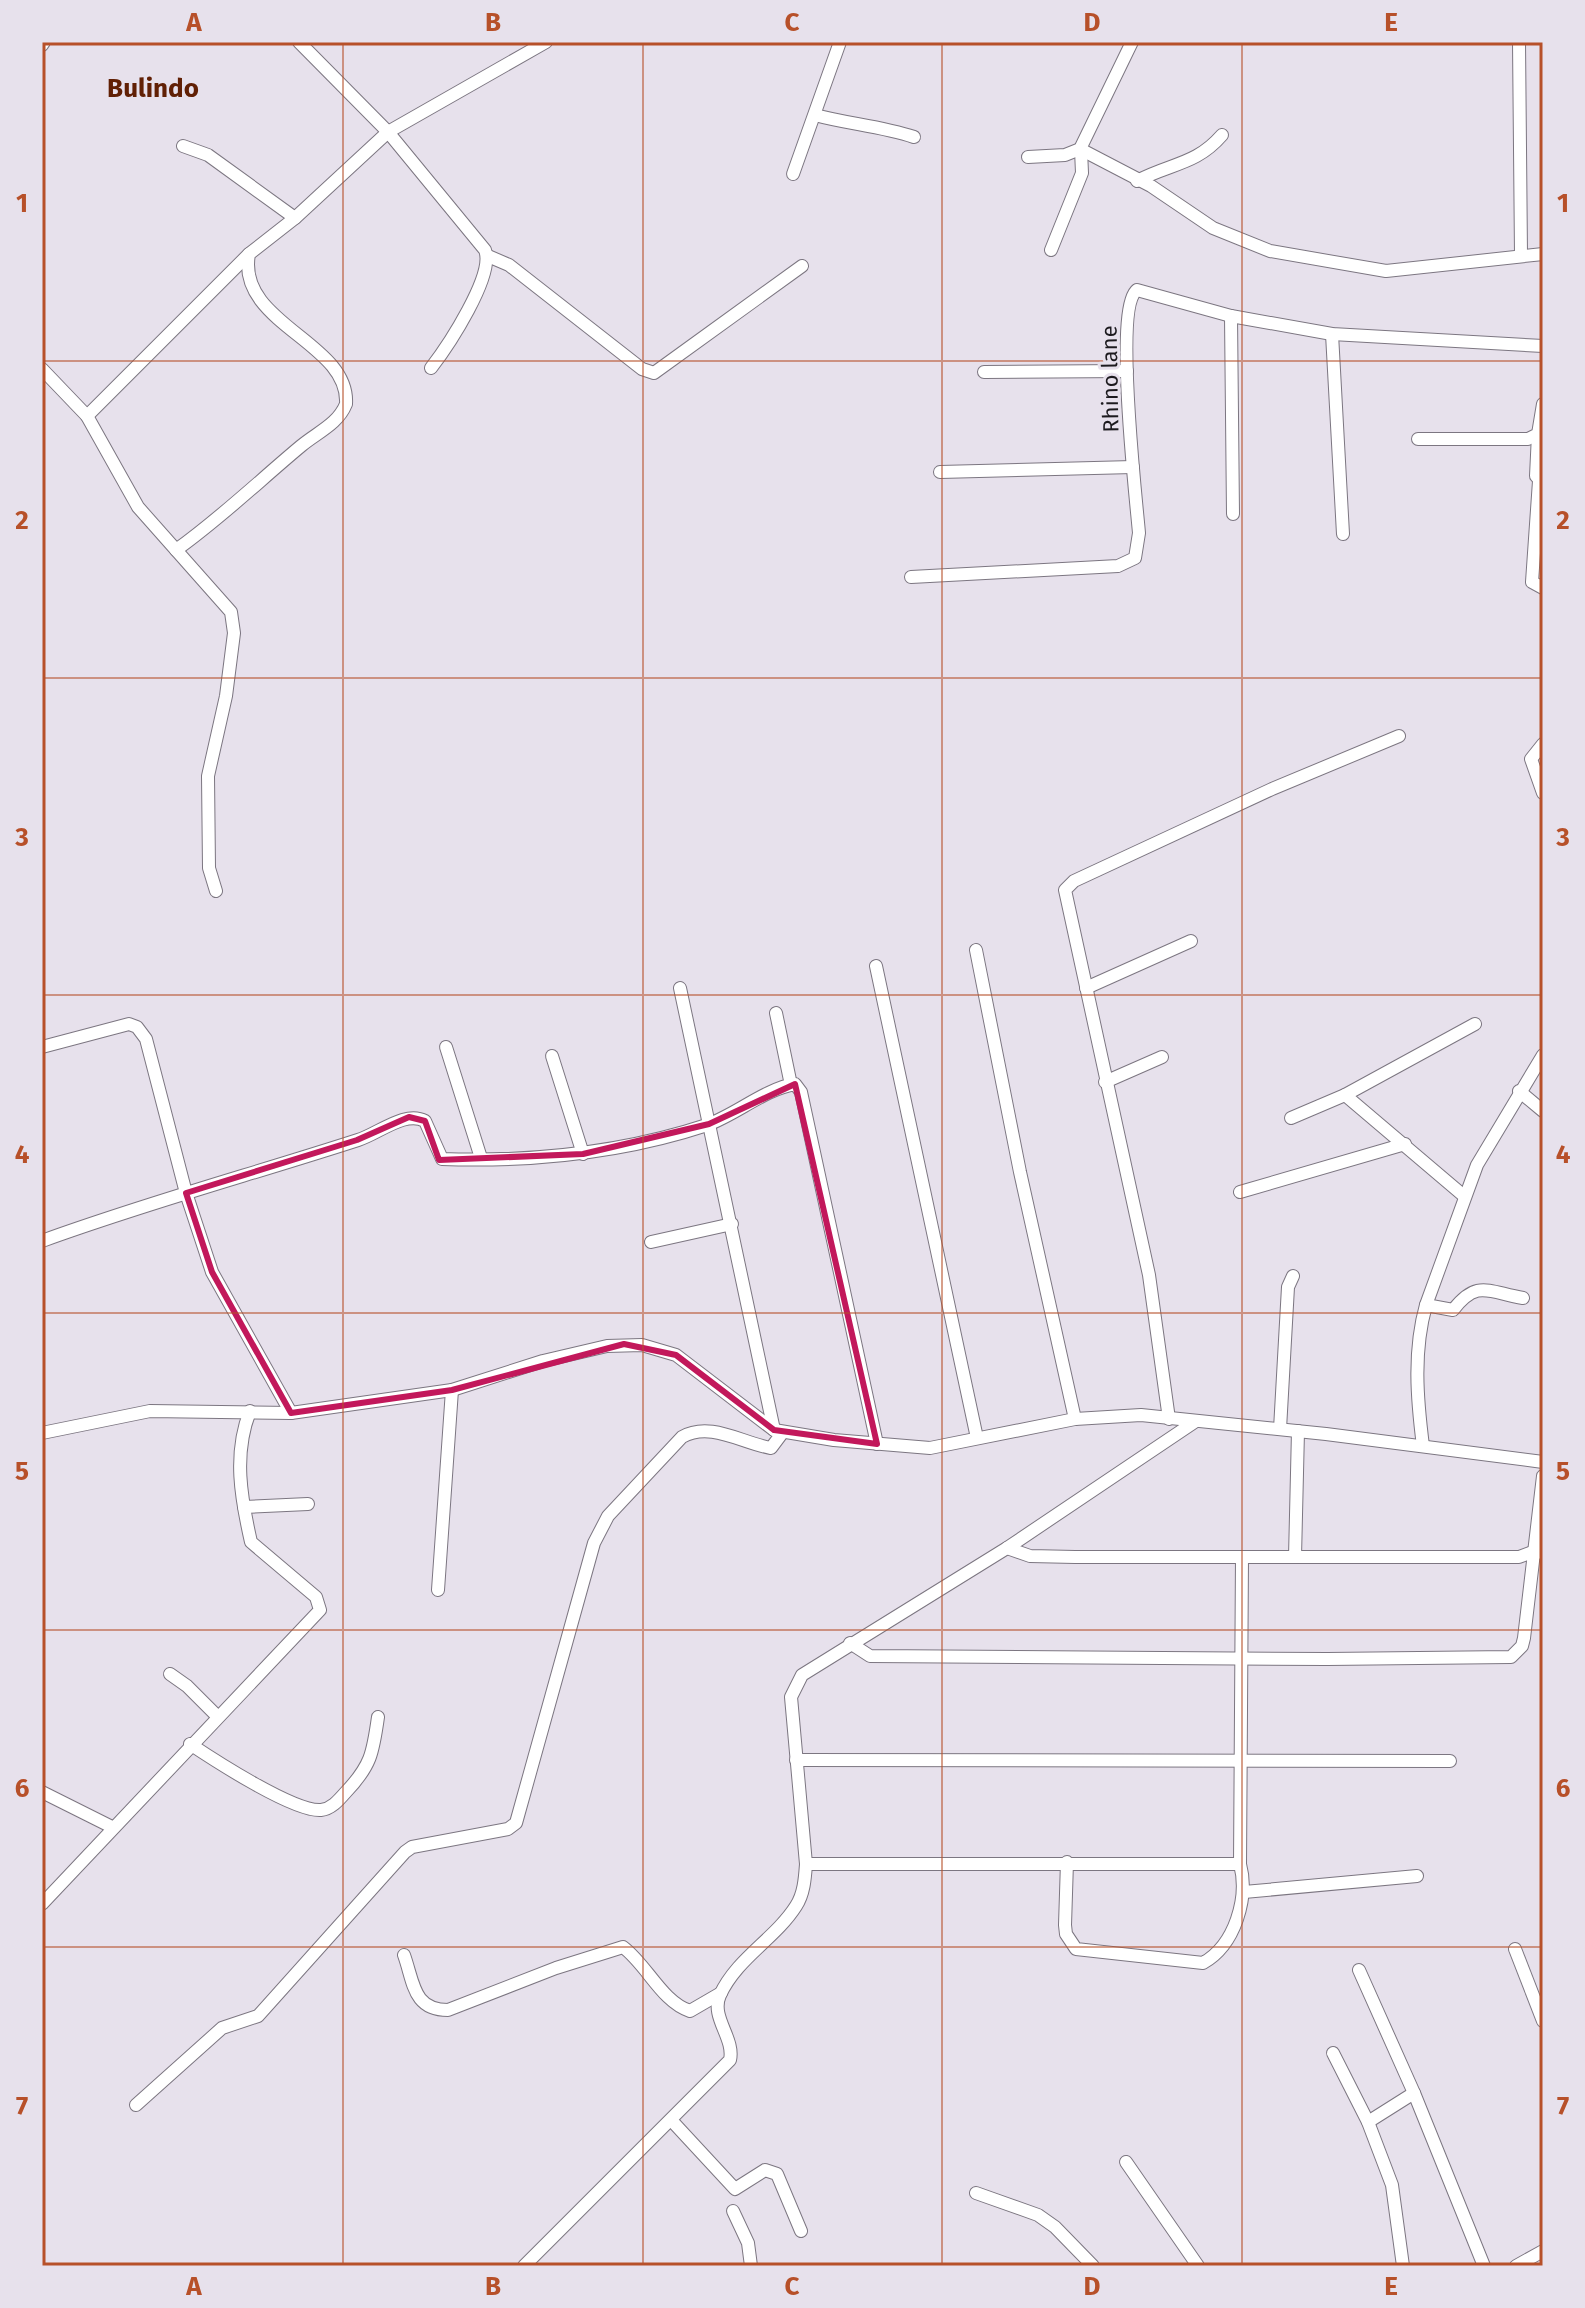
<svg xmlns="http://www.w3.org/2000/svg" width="1585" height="2308" font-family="'Fira Sans',sans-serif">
  <rect width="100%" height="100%" fill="#e7e1ec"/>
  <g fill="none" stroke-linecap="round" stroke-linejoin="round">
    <g stroke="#7c7681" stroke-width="14">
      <g id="street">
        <path d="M299,42L388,132L485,250C495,275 448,346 431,368"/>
        <path d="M1519,42L1521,255"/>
        <path d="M42,45L44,42"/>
        <path d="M815,115C848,124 881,126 914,137"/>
        <path d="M183,146L208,155L295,218"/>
        <path d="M1080,149L1151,186L1213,228L1270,251L1386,271L1543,254"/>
        <path d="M1028,157L1065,155L1080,149L1132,42"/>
        <path d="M793,174L840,42"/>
        <path d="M1137,181C1171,163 1196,165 1222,135"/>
        <path d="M1051,250L1082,173L1081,150"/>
        <path d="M488,256L509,265L642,369L654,373L802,266"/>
        <path d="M1231,316L1233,514"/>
        <path d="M1332,334L1343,534"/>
        <path d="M42,369L87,416L138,507L231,612L234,633L226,696L208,776L209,868L216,891"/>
        <path d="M984,372L1127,371"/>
        <path d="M87,416L249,254"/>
        <path d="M1538,434L1536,476L1543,483"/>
        <path d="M1418,439H1528L1538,434L1543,404"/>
        <path d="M940,472L1133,467"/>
        <path d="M1539,481L1532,582L1543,588"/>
        <path d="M176,550C221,518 259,481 301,446C318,432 338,424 346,404C350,342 236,324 249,254L295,218L388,132L546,42"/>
        <path d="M911,577L1118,566L1135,558L1139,533C1136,498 1114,307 1137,290L1231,316L1332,334L1543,346"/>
        <path d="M1543,744L1531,759L1543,793"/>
        <path d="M976,950L1020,1172L1075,1419"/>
        <path d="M876,966L977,1438"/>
        <path d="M680,988L774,1430"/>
        <path d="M1086,988L1191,941"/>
        <path d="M776,1013L791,1085"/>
        <path d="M42,1047L129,1024L137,1027L146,1039L186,1193L212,1272L291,1413"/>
        <path d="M446,1047L481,1158"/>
        <path d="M552,1056L583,1154"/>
        <path d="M1105,1082L1162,1057"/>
        <path d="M1519,1091L1543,1111"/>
        <path d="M1345,1095L1475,1024"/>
        <path d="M1291,1118L1345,1095L1464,1196"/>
        <path d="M1240,1192L1405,1144"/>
        <path d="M42,1241C146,1203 253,1174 358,1140C378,1134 405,1110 425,1121L442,1159C531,1162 622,1153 707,1125C737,1114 765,1089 795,1084L801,1092L877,1444"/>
        <path d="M651,1242L732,1224"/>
        <path d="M1426,1305L1453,1310C1477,1279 1488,1292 1523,1298"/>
        <path d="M1169,1419L1149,1275L1065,890L1074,881L1272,789L1399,736"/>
        <path d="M1280,1429L1288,1287L1293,1276"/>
        <path d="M42,1433L150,1411L291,1413L452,1390L543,1361L607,1346L642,1345L676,1355L774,1430L834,1440L930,1448L1075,1419L1141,1415L1326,1434L1543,1462"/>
        <path d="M1423,1446C1417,1399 1413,1351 1426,1305L1477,1165L1543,1055"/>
        <path d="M244,1507L308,1504"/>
        <path d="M1007,1548L1030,1556L1075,1557H1519L1535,1551L1542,1553"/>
        <path d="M1295,1557L1298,1431"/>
        <path d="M438,1590L452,1390"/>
        <path d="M850,1643L870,1656L1327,1659L1511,1657L1522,1646L1524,1638L1543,1476"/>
        <path d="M170,1674L187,1686L217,1716"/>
        <path d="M190,1744C214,1760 294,1812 321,1810C331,1809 338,1801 345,1793C371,1766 373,1753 378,1717"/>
        <path d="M796,1760L1450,1761"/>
        <path d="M42,1792L112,1827"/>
        <path d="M1067,1862L1065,1925L1066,1934L1076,1949L1203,1963C1235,1945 1249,1898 1240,1864L1242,1557"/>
        <path d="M806,1864H1240"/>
        <path d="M1244,1892L1417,1876"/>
        <path d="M42,1904L320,1610L316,1597L251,1542C241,1498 233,1454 250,1411"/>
        <path d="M1515,1949L1543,2021"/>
        <path d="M404,1955C414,1983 413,2010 448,2010L556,1968L623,1947C647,1965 662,2002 690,2011L721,1993"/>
        <path d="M1359,1970L1414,2093L1484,2266"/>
        <path d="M1333,2053L1368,2122L1392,2185L1403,2266"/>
        <path d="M136,2105L222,2028L258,2016L405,1852L412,1847L508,1829L516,1823L594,1543L608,1516L682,1437C710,1421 742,1443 771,1448L783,1432"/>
        <path d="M672,2121L735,2189L765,2170L777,2174L801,2231"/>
        <path d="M1368,2122L1414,2093"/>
        <path d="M1126,2162L1198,2266"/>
        <path d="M976,2193L1038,2215L1055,2227L1093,2266"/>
        <path d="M733,2211L748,2243L751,2266"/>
        <path d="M524,2266L730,2060C735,2038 710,2017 720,1995C737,1958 775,1939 796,1906C804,1894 805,1878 806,1864L791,1697L802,1675L1007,1548L1196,1421"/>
        <path d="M1516,2266L1543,2251"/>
      </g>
    </g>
    <use href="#street" stroke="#fff" stroke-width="12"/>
  </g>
  <path fill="none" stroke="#c2185b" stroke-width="6" stroke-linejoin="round" d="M795,1084L877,1444L774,1430L676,1355L624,1344L452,1390L291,1413L212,1272L186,1193L357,1140L409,1117L425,1121L439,1160L583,1154L709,1124Z"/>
  <path fill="none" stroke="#b75029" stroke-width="2" stroke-opacity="0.55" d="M343,42V2266M643,42V2266M942,42V2266M1242,42V2266M42,361H1543M42,678H1543M42,995H1543M42,1313H1543M42,1630H1543M42,1947H1543"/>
  <g text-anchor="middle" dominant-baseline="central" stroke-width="6" stroke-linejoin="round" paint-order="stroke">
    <g font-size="22" fill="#1c1a1e" stroke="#e7e1ec">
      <text transform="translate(1110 379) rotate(-91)">Rhino lane</text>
    </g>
    <g font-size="26" font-weight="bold" fill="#612005" stroke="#e7e1ec">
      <text x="153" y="88">Bulindo</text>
    </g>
  </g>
  <rect width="1585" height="2308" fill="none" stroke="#e7e1ec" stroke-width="88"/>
  <rect x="44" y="44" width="1497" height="2220" fill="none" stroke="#b75029" stroke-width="3"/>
  <g font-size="26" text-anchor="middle" font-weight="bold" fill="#b75029">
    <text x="194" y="31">A</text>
    <text x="493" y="31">B</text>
    <text x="792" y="31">C</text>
    <text x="1092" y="31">D</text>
    <text x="1391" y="31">E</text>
    <text x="22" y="212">1</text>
    <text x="1563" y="212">1</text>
    <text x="22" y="529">2</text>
    <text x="1563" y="529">2</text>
    <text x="22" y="846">3</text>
    <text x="1563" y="846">3</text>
    <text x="22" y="1163">4</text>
    <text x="1563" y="1163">4</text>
    <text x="22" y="1480">5</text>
    <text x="1563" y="1480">5</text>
    <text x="22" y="1797">6</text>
    <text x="1563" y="1797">6</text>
    <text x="22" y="2115">7</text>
    <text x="1563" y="2115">7</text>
    <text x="194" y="2295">A</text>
    <text x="493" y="2295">B</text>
    <text x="792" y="2295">C</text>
    <text x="1092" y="2295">D</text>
    <text x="1391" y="2295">E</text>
  </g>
</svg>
